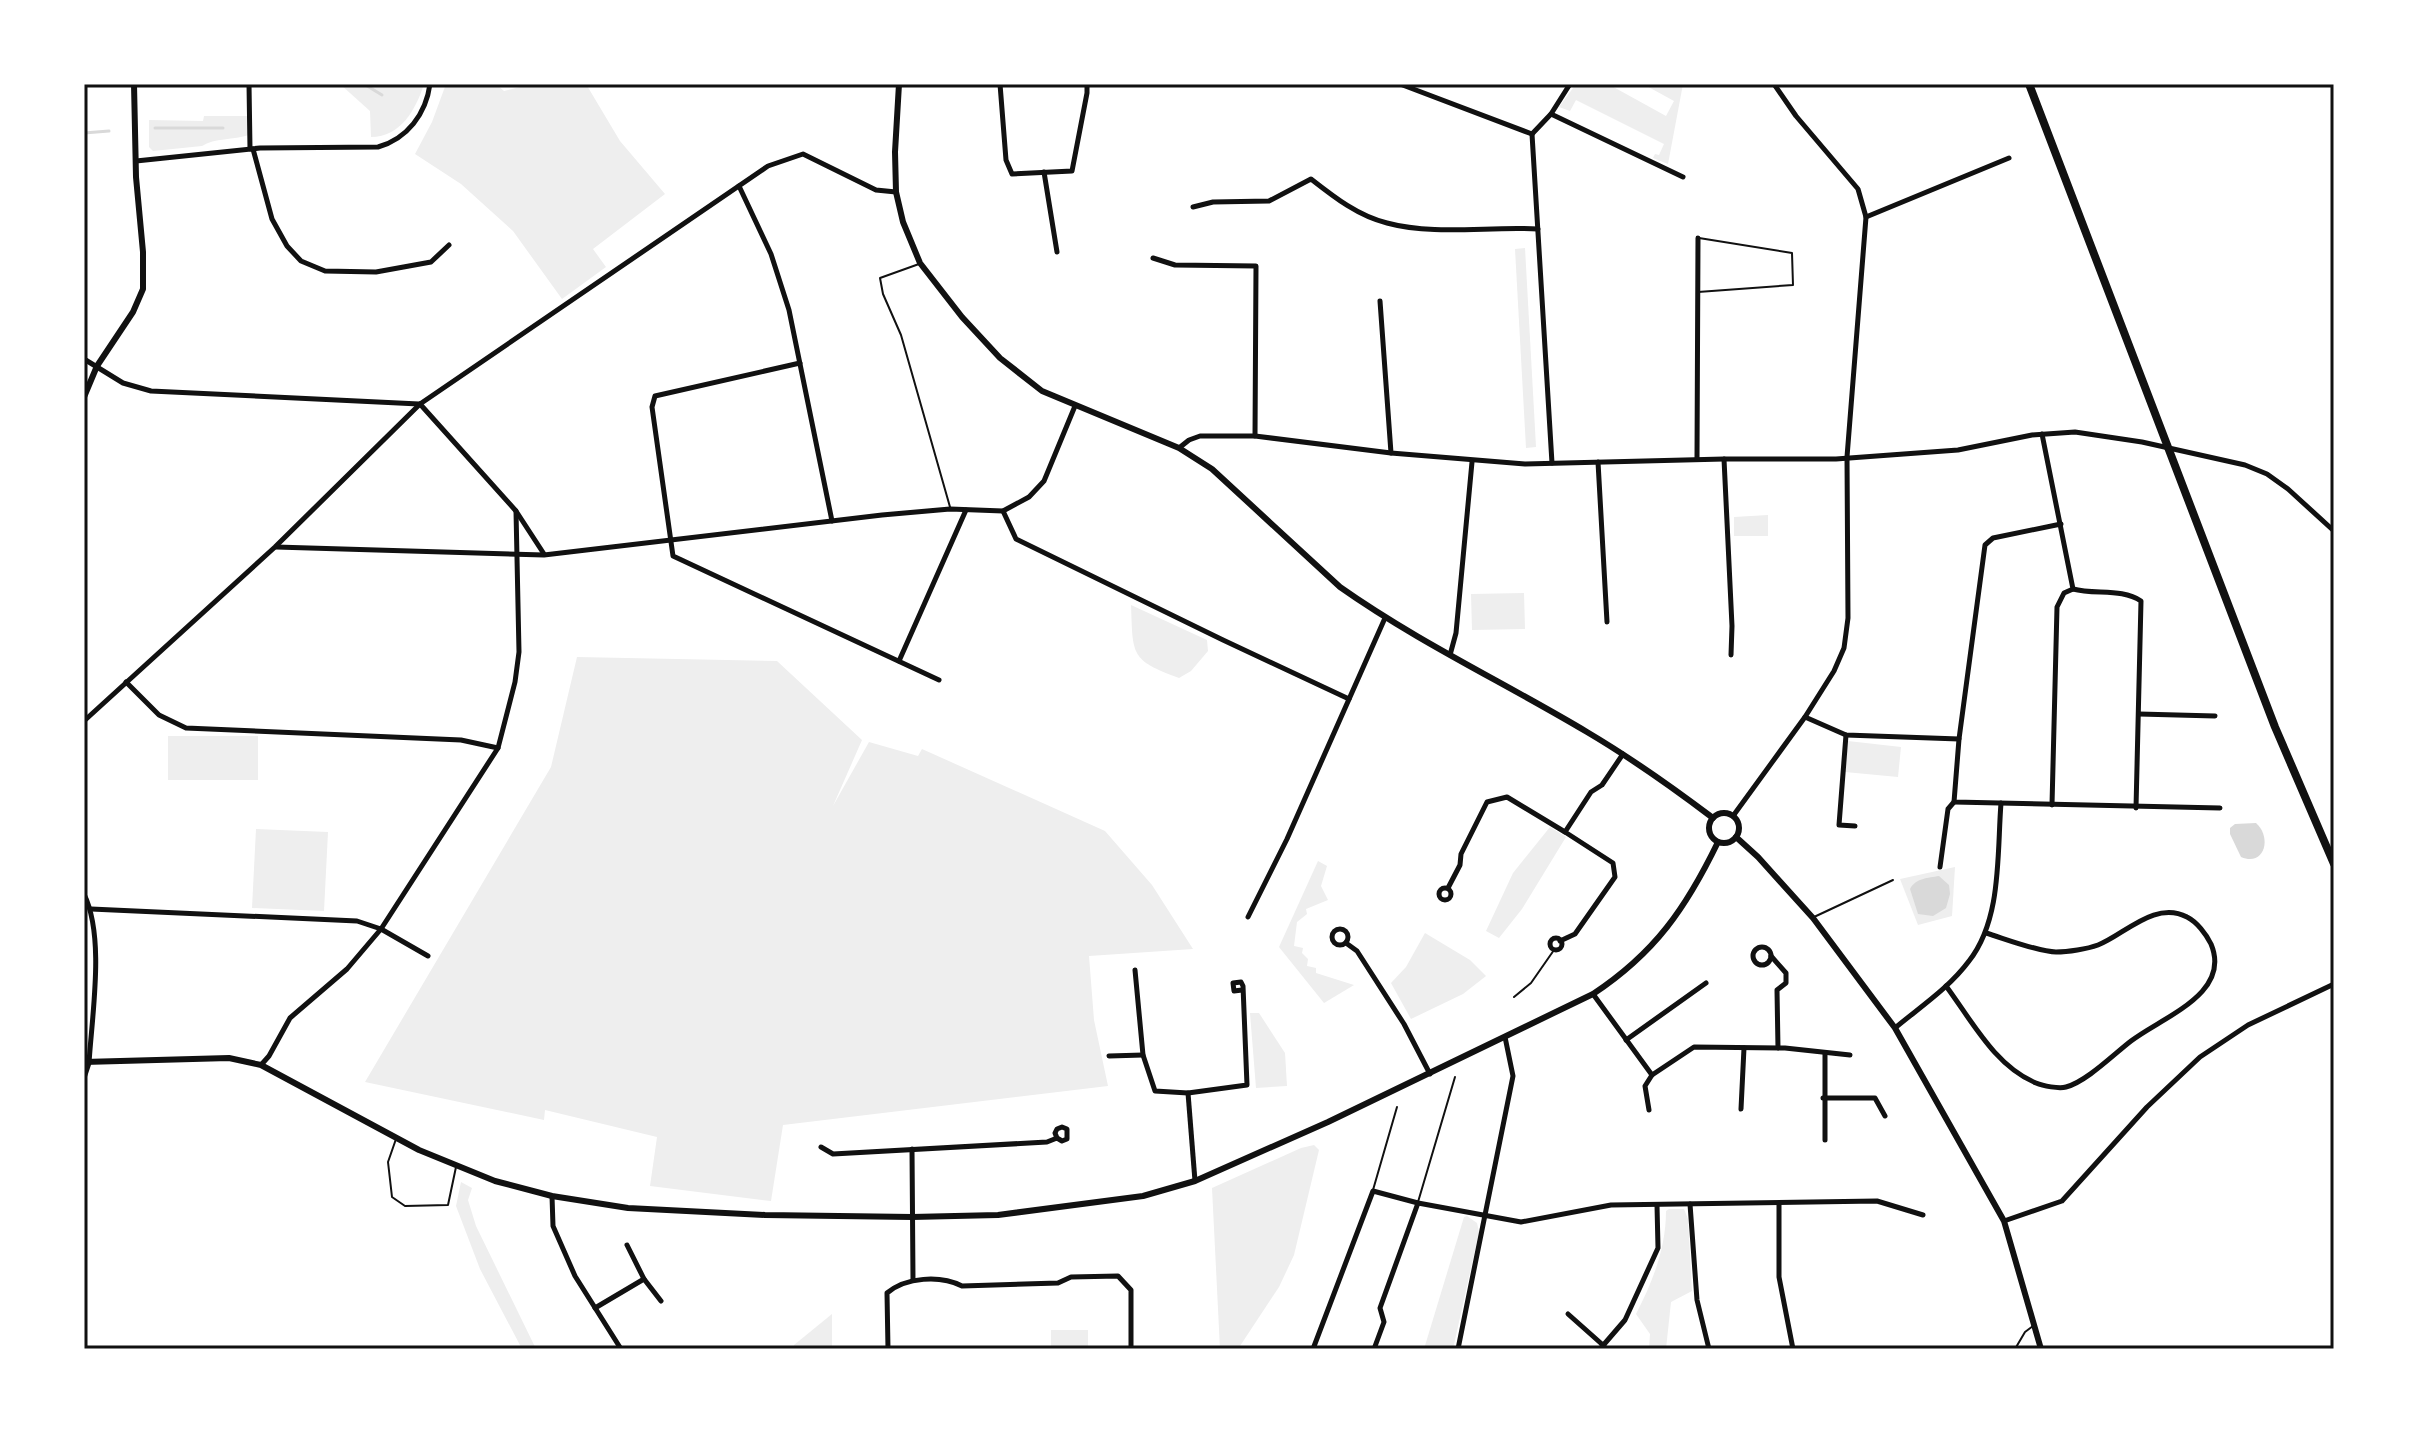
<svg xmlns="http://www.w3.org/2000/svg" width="2418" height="1433" font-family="Mulish,sans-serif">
  <rect width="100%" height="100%" fill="#fff"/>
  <g fill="#eee">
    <path d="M340,84H424C416,109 401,137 371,137L370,111Z"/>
    <path d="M446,84H496L504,91L532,84H586L620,141L665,194L593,249L606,267L562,299L513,231L461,184L415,154L432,122Z"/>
    <path d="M1576,84H1608L1666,116L1674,101L1643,84H1683L1668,164L1653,158L1655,154L1659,155L1664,144L1576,100L1570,111L1559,107Z"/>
    <path d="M204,116H248L249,135C234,140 214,138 202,146L153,151L149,147V120L203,121Z"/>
    <path d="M1525,248L1536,447L1526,448L1515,249Z"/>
    <path d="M1768,515V536H1734V517Z"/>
    <path d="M1524,593L1525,629L1472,630L1471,594Z"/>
    <path d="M1131,605L1207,640L1208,651L1191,671L1179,678C1130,660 1133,655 1131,605Z"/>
    <path d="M577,657L777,661L862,740L833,806L869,742L918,756L922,749L1105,831L1152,885L1193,949L1089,956L1094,1020L1108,1086L783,1125L771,1201L650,1186L657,1137L545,1110L544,1120L365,1082L551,767Z"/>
    <rect x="168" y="736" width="90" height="44"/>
    <path d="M1848,741L1901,747L1898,777L1845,772Z"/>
    <path d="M1550,827L1566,837L1522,909L1499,938L1486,931L1513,873Z"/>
    <path d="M256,829L328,832L324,911L252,908Z"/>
    <path d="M1318,861L1327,866L1321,886L1328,900L1306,909L1307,914L1297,922L1294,946L1303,948L1302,953L1308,959L1307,966L1316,968V973L1354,985L1324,1003L1279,947Z"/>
    <path d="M1955,867L1952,916L1918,925L1900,879Z"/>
    <path d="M1425,933L1470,960L1486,976L1463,994L1411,1019L1391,983L1406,967Z"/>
    <path d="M1250,1013H1259L1285,1053L1287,1086L1256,1088Z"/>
    <path d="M1314,1145L1319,1150L1294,1255L1279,1287L1238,1349H1220L1212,1188L1301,1148Z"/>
    <path d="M461,1182L472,1188L468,1200L476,1226L536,1349H522L480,1269L456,1206Z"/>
    <path d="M1669,1209H1684L1688,1219L1692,1291L1671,1302L1666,1349H1649L1650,1334L1636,1314C1653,1281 1666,1248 1666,1211Z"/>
    <path d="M1467,1216L1477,1223L1479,1232L1453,1349H1424L1464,1217Z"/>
    <path d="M832,1314V1349H794V1345Z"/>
    <rect x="1051" y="1330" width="37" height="19"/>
  </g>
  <g fill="#d9d9d9">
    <path d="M2256,823C2272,837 2265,867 2241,857L2230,834V828L2235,824Z"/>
    <path d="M1939,876L1949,885L1950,894L1946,908L1933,916L1918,914L1910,889C1916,878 1928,878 1939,876Z"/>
  </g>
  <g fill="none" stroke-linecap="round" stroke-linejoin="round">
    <g stroke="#d9d9d9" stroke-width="3">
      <path d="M364,84L382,95"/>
      <path d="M155,128H223"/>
      <path d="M84,133L109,131"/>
    </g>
    <g stroke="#111" stroke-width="2">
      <path d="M919,264L880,278L883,294L901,335L950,507"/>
      <path d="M1698,292L1793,285L1792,253L1699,238"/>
      <path d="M1814,917L1893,880"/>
      <path d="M1514,997L1531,983L1554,950"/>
      <path d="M396,1139L388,1162L392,1197L405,1206L448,1205L456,1167"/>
      <path d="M1373,1190L1397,1107"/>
      <path d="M1418,1202L1455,1077"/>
      <path d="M2015,1349L2025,1332L2033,1326"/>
    </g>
    <g stroke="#111" stroke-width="5">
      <path d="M249,84L250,149"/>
      <path d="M1000,84L1006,160L1012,174L1072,171L1087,93V84"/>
      <path d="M1400,84L1532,134"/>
      <path d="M1551,114L1683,177"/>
      <path d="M1532,134L1552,463"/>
      <path d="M1532,134L1551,114L1570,84"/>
      <path d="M253,149L272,219L287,246L301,261L325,271L376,272L431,262L449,245"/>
      <path d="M136,161L260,148L378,147C407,139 426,114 430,84"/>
      <path d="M1044,172L1057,252"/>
      <path d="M739,186L771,254L789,310L832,521"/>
      <path d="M1193,207L1213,202L1269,201L1311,179C1334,197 1358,216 1387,223C1435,236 1489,226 1538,229"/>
      <path d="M1866,217L2009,158"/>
      <path d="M1153,258L1175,265L1256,266L1255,436"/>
      <path d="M1380,301L1391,453"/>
      <path d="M84,359L123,383L151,391L419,404"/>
      <path d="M800,363L655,396L652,407L673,556L939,680"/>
      <path d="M420,404L516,511L544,554"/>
      <path d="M2042,434L2073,589L2064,593L2057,607L2052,805"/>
      <path d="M1179,448L1189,440L1200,436H1255L1391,453L1525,464L1724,459H1836L1958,450L2032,435L2075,432L2142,442L2245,465L2267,474L2288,489L2334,531"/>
      <path d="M1697,459L1698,238"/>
      <path d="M1724,459L1732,626L1731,655"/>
      <path d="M1598,462L1607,622"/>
      <path d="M1003,511L1016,539L1223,640L1349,699"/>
      <path d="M2061,524L1993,538L1985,545L1959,739L1954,802L2220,808"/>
      <path d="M276,547L544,555L882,515L950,509L1003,511L1029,497L1044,481L1075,406"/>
      <path d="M2073,589C2095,595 2122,588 2141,601L2136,808"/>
      <path d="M1450,655L1456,633L1472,462"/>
      <path d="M899,661L966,510"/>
      <path d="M126,682L159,715L186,728L461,740L498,748"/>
      <path d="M2139,714L2215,716"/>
      <path d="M1805,717L1846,735L1959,739"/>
      <path d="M84,721L275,547L420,404L768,166L803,154L876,190L896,192"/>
      <path d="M1846,735L1839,825L1855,826"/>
      <path d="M1733,816L1805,717L1834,671L1844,648L1848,618L1847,457L1866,217L1858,189L1796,116L1774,84"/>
      <path d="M1940,867L1948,809L1954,802"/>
      <circle cx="1445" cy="894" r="6"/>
      <path d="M1448,888L1460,865L1461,854L1487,802L1507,797L1565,832"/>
      <path d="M84,894C105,937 92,1014 89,1063L84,1078"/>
      <path d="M91,909L357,921L381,929L428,956"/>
      <path d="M1248,917L1287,839L1385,618"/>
      <circle cx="1340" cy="937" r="8"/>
      <circle cx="1556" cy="944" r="6"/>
      <path d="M1560,941L1575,934L1615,877L1613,863L1565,832L1591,792L1602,785L1623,754"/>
      <path d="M1346,943L1357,951L1404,1024L1430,1074"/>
      <circle cx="1762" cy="956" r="9"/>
      <path d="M1771,956L1786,973V983L1777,990L1778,1048"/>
      <path d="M1135,970L1143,1055L1155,1091L1188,1093L1247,1085L1243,986L1241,982L1233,983L1234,991L1242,990"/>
      <path d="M1946,986C1972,1021 1995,1066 2036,1083C2043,1086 2059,1089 2066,1087C2086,1082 2114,1054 2131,1041C2162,1017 2232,994 2211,944C2206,934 2197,922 2187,917C2155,900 2124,935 2098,945C2087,949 2068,952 2056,952C2039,952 2003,938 1986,933"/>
      <path d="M1593,994L1652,1075L1694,1047L1785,1048L1850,1055"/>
      <path d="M1895,1028C1920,1007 1949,988 1969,961C2002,919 1997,854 2001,803"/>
      <path d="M1626,1040L1706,983"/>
      <path d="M1825,1053V1140"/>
      <path d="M1109,1056L1143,1055"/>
      <path d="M261,1065L269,1056L290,1018L347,969L381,929L498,748L515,682L519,652L516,511"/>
      <path d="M1188,1093L1195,1181"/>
      <path d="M1823,1098H1875L1885,1116"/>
      <path d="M1741,1109L1744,1048"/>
      <path d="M1649,1110L1645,1086L1652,1075"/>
      <path d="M821,1147L833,1154L1047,1142L1057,1138L1055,1133L1057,1129L1062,1127L1067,1129V1139L1062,1141L1057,1138"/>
      <path d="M912,1149L913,1280"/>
      <path d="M552,1196L553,1226L575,1276L621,1349"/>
      <path d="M1779,1203V1277L1793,1349"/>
      <path d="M1690,1204L1697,1300L1709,1349"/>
      <path d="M2004,1221L2062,1201L2147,1107L2200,1057L2248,1025L2334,984"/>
      <path d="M627,1245L644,1279L661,1301"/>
      <path d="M595,1308L644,1279"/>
      <path d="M1568,1314L1604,1346"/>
      <path d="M888,1349L887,1293C906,1277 940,1275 962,1286L1058,1283L1071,1277L1118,1276L1131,1290V1349"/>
      <path d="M1313,1349L1373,1191L1418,1203L1521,1222L1611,1205L1877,1201L1923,1215"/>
      <path d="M1374,1349L1384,1322L1380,1308L1418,1203"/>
      <path d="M1458,1349L1513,1076L1505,1037"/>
      <path d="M1600,1349L1625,1320L1658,1248L1657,1205"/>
    </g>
    <g stroke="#111" stroke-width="6">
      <path d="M899,84L895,152L896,192L903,222L920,263L962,317L1000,358L1042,391L1179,448L1212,469L1340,587C1418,642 1505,683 1587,732C1631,758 1672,787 1713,818"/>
      <path d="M84,397L97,366L133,312L143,289V252L136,177L134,84"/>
      <circle cx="1724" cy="828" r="15"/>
      <path d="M1736,837L1758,857L1813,918L1895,1028L2004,1221L2041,1349"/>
      <path d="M84,1062L229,1058L261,1065L419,1150L495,1181L552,1196L628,1208L765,1215L912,1217L998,1215L1143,1196L1195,1181L1328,1122L1593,994C1655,953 1686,908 1718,842"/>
    </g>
    <path stroke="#111" stroke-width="8" d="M2029,84L2275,727L2334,864"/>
  </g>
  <rect width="2418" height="1433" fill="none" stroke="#ffffff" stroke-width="172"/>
  <rect x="86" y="86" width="2246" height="1261" fill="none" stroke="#111" stroke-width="3"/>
</svg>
